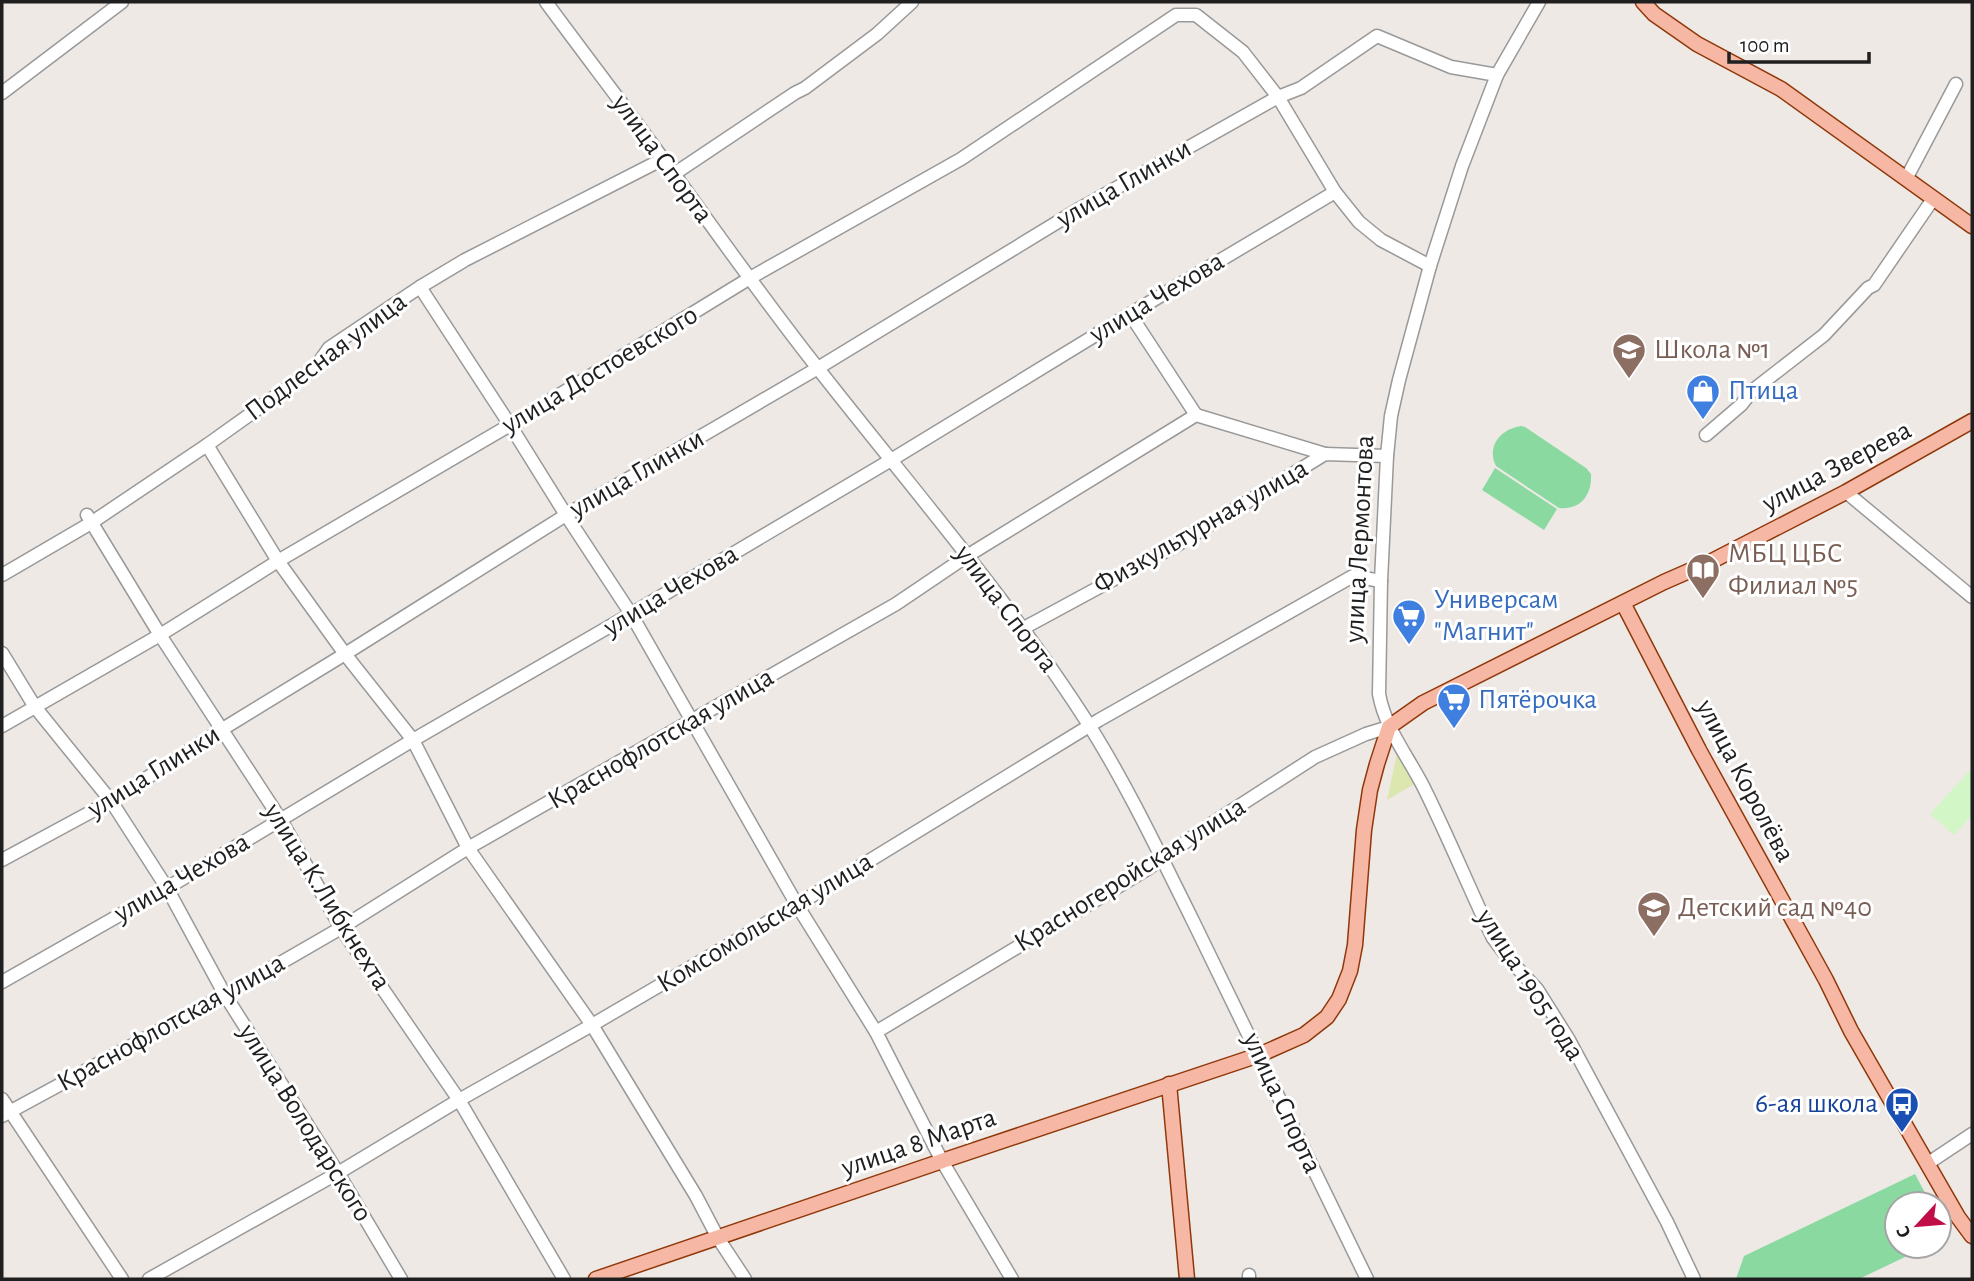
<svg xmlns="http://www.w3.org/2000/svg" width="1974" height="1281" font-family="'Alegreya Sans',sans-serif">
  <rect width="100%" height="100%" fill="#efe9e6"/>
  <path fill="#dce6af" d="M1398,749L1416,783L1387,800Z"/>
  <path fill="#d2f6c6" d="M1972,768V815L1954,835L1930,814Z"/>
  <g fill="#89d9a0">
    <path d="M1521,426L1525,427L1586,468L1591,474C1592,495 1581,510 1559,508L1496,466C1486,446 1501,429 1521,426Z"/>
    <path d="M1495,468L1557,509L1544,530L1482,490Z"/>
    <path d="M1915,1174L1931,1204H1897V1246H1928L1859,1279H1736L1744,1256Z"/>
  </g>
  <g fill="none" stroke-linecap="round" stroke-linejoin="round">
    <g stroke="#999" stroke-width="15">
      <g id="minor">
        <path d="M546,2C588,59 632,116 674,174C722,240 769,307 820,371C910,486 1010,601 1089,725C1128,787 1160,855 1193,921C1252,1040 1308,1160 1367,1279"/>
        <path d="M1539,2L1497,75L1462,166L1430,266L1399,380L1391,416L1387,456L1381,581L1379,694C1385,728 1407,755 1423,786C1448,836 1469,888 1493,938L1508,958L1537,989L1569,1040L1667,1222L1694,1279"/>
        <path d="M2,93L122,2"/>
        <path d="M674,174L795,93L805,88L877,34L912,2"/>
        <path d="M1906,179L1956,84"/>
        <path d="M420,287L510,425L566,515L631,614L797,905L876,1032L942,1161L1012,1279"/>
        <path d="M1130,314L1196,415"/>
        <path d="M1706,435L1741,405L1752,391L1824,335L1868,288L1874,285L1933,199"/>
        <path d="M207,445L278,561L345,654L413,740L468,848L592,1025L696,1196L718,1238L745,1279"/>
        <path d="M1846,492L1972,597"/>
        <path d="M87,515L160,635L281,820L341,928L459,1100L564,1279"/>
        <path d="M2,575L91,523L207,445L315,368L329,348L420,287L465,260L663,159"/>
        <path d="M1022,629L1177,545L1325,454L1387,456"/>
        <path d="M2,653L35,707L111,801L167,888L225,995L338,1173L401,1279"/>
        <path d="M2,726L160,635L278,561L510,425L750,278L961,159L1176,15H1196L1243,52L1278,97L1335,192L1359,222L1381,240L1430,266"/>
        <path d="M2,860L111,801L221,730L345,654L566,515L818,368L1079,209L1278,97L1301,88L1377,36L1451,67L1497,75"/>
        <path d="M2,982L167,888L413,740L631,614L891,460L1130,314L1335,192"/>
        <path d="M876,1032L1149,868L1211,824L1315,757L1366,734L1389,727"/>
        <path d="M2,1099L122,1279"/>
        <path d="M2,1116L225,995L341,928L468,848L896,604L967,556L1196,415L1325,454"/>
        <path d="M1927,1164L1972,1134"/>
        <path d="M1249,1275V1279"/>
        <path d="M149,1279L338,1173L459,1100L592,1025L797,905L1099,720L1353,576L1381,581"/>
      </g>
    </g>
    <g stroke="#90380a" stroke-width="17">
      <g id="major">
        <path d="M1643,2L1654,14L1697,44L1781,89L1972,226"/>
        <path d="M1623,603L1699,750L1826,980L1851,1031L1958,1217L1972,1236"/>
        <path d="M1169,1084L1187,1279"/>
        <path d="M596,1279L942,1161L1259,1055L1304,1035L1327,1017L1339,999L1350,971L1355,945L1364,830L1370,790L1377,764L1389,727L1423,703L1664,582L1712,561L1846,492L1972,421"/>
      </g>
    </g>
    <use href="#minor" stroke="#fff" stroke-width="12"/>
    <use href="#major" stroke="#f6b8a4" stroke-width="14"/>
  </g>
  <defs>
    <g id="school-pin" transform="scale(1.75)"><path d="M0 17L-7.5 6A9.5 9.5 0 1 1 7.5 6Z" fill="#8d6e63" stroke="#fff"/><path d="M0-5L7-2L0 1L-7-2ZM-4 1L0 2.5L4 1V4Q0 6-4 4Z" fill="#fff"/></g>
    <g id="shop-pin" transform="scale(1.75)"><path d="M0 17L-7.5 6A9.5 9.5 0 1 1 7.5 6Z" fill="#3f7fe0" stroke="#fff"/><path d="M-5-2.5h2.3a2.7 3.5 0 0 1 5.4 0H5L5.5 6h-11ZM-1.5-2.5h3a1.5 2.3 0 0 0-3 0Z" fill="#fff"/></g>
    <g id="library-pin" transform="scale(1.75)"><path d="M0 17L-7.5 6A9.5 9.5 0 1 1 7.5 6Z" fill="#8d6e63" stroke="#fff"/><path d="M-6-4Q-3-5.5-.7-3.5V5Q-3 3-6 4ZM6-4Q3-5.5 .7-3.5V5Q3 3 6 4Z" fill="#fff"/></g>
    <g id="supermarket-pin" transform="scale(1.75)"><path d="M0 17L-7.5 6A9.5 9.5 0 1 1 7.5 6Z" fill="#3f7fe0" stroke="#fff"/><path d="M-6-5.5h2.5l.6 2H6L4.5 2H-2.5L-4.4-4H-6ZM-1.5 3.2a1.3 1.3 0 1 0 .1 0ZM3 3.2a1.3 1.3 0 1 0 .1 0Z" fill="#fff"/></g>
    <g id="bus-pin" transform="scale(1.75)"><path d="M0 17L-7.5 6A9.5 9.5 0 1 1 7.5 6Z" fill="#1a4fb4" stroke="#fff"/><path d="M-5-6H5V4H4V6H2V4H-2V6H-4V4H-5ZM-3.5-4V0h7V-4ZM-3.5 1.2v1.5H-2V1.2ZM2 1.2v1.5H3.5V1.2Z" fill="#fff"/></g>
  </defs>
  <g fill-rule="evenodd">
    <use href="#school-pin" x="1629" y="350"/>
    <use href="#shop-pin" x="1703" y="391"/>
    <use href="#library-pin" x="1703" y="570"/>
    <use href="#supermarket-pin" x="1409" y="616"/>
    <use href="#supermarket-pin" x="1454" y="700"/>
    <use href="#school-pin" x="1654" y="908"/>
    <use href="#bus-pin" x="1902" y="1104"/>
  </g>
  <g text-anchor="middle" dominant-baseline="central" stroke-width="6" stroke-linejoin="round" paint-order="stroke">
    <g font-size="28" fill="#1f1f1f" stroke="#fff">
      <text transform="translate(662 159) rotate(54)">улица Спорта</text>
      <text transform="translate(1124 184) rotate(-30)">улица Глинки</text>
      <text transform="translate(1157 298) rotate(-31)">улица Чехова</text>
      <text transform="translate(326 357) rotate(-37)">Подлесная улица</text>
      <text transform="translate(600 370) rotate(-31)">улица Достоевского</text>
      <text transform="translate(1837 467) rotate(-28)">улица Зверева</text>
      <text transform="translate(637 474) rotate(-30)">улица Глинки</text>
      <text transform="translate(1201 527) rotate(-30)">Физкультурная улица</text>
      <text transform="translate(1360 539) rotate(-87)">улица Лермонтова</text>
      <text transform="translate(671 591) rotate(-31)">улица Чехова</text>
      <text transform="translate(1006 609) rotate(53)">улица Спорта</text>
      <text transform="translate(661 739) rotate(-30)">Краснофлотская улица</text>
      <text transform="translate(154 772) rotate(-32)">улица Глинки</text>
      <text transform="translate(1745 781) rotate(62)">улица Королёва</text>
      <text transform="translate(1130 875) rotate(-32)">Красногеройская улица</text>
      <text transform="translate(182 878) rotate(-30)">улица Чехова</text>
      <text transform="translate(327 897) rotate(58)">улица К.Либкнехта</text>
      <text transform="translate(765 923) rotate(-31)">Комсомольская улица</text>
      <text transform="translate(1530 985) rotate(57)">улица 1905 года</text>
      <text transform="translate(171 1023) rotate(-29)">Краснофлотская улица</text>
      <text transform="translate(1282 1103) rotate(65)">улица Спорта</text>
      <text transform="translate(305 1123) rotate(58)">улица Володарского</text>
      <text transform="translate(919 1143) rotate(-19)">улица 8 Марта</text>
    </g>
    <g font-size="28" fill="#785e54" stroke="#fff" text-anchor="start">
      <text x="1654" y="350">Школа №1</text>
      <text x="1728" y="554">МБЦ ЦБС<tspan x="1728" dy="32">Филиал №5</tspan></text>
      <text x="1678" y="908">Детский сад №40</text>
    </g>
    <g font-size="28" fill="#366cbe" stroke="#fff" text-anchor="start">
      <text x="1728" y="391">Птица</text>
      <text x="1434" y="600">Универсам<tspan x="1434" dy="32">"Магнит"</tspan></text>
      <text x="1478" y="700">Пятёрочка</text>
    </g>
    <g font-size="28" fill="#164399" stroke="#fff" text-anchor="end">
      <text x="1878" y="1104">6-ая школа</text>
    </g>
  </g>
  <rect width="1974" height="1281" fill="none" stroke="#1f1f1f" stroke-width="7"/>
  <g transform="translate(1918 1225) rotate(244)"><circle r="33" fill="#ffffff" stroke="#a5a5a5" stroke-width="2"/>
  <path d="M0-5L12 26L0 18L-12 26Z" fill="#c00e48"/>
  <text y="-10" font-size="19" font-weight="bold" text-anchor="middle" fill="#1f1f1f">С</text>
  </g>
  <path d="M1729 52v10h140v-10" fill="none" stroke="#1f1f1f" stroke-width="3.5"/>
  <text x="1740" y="52" font-size="21" fill="#1f1f1f" stroke="#ffffff" stroke-width="5" paint-order="stroke">100 m</text>
</svg>
